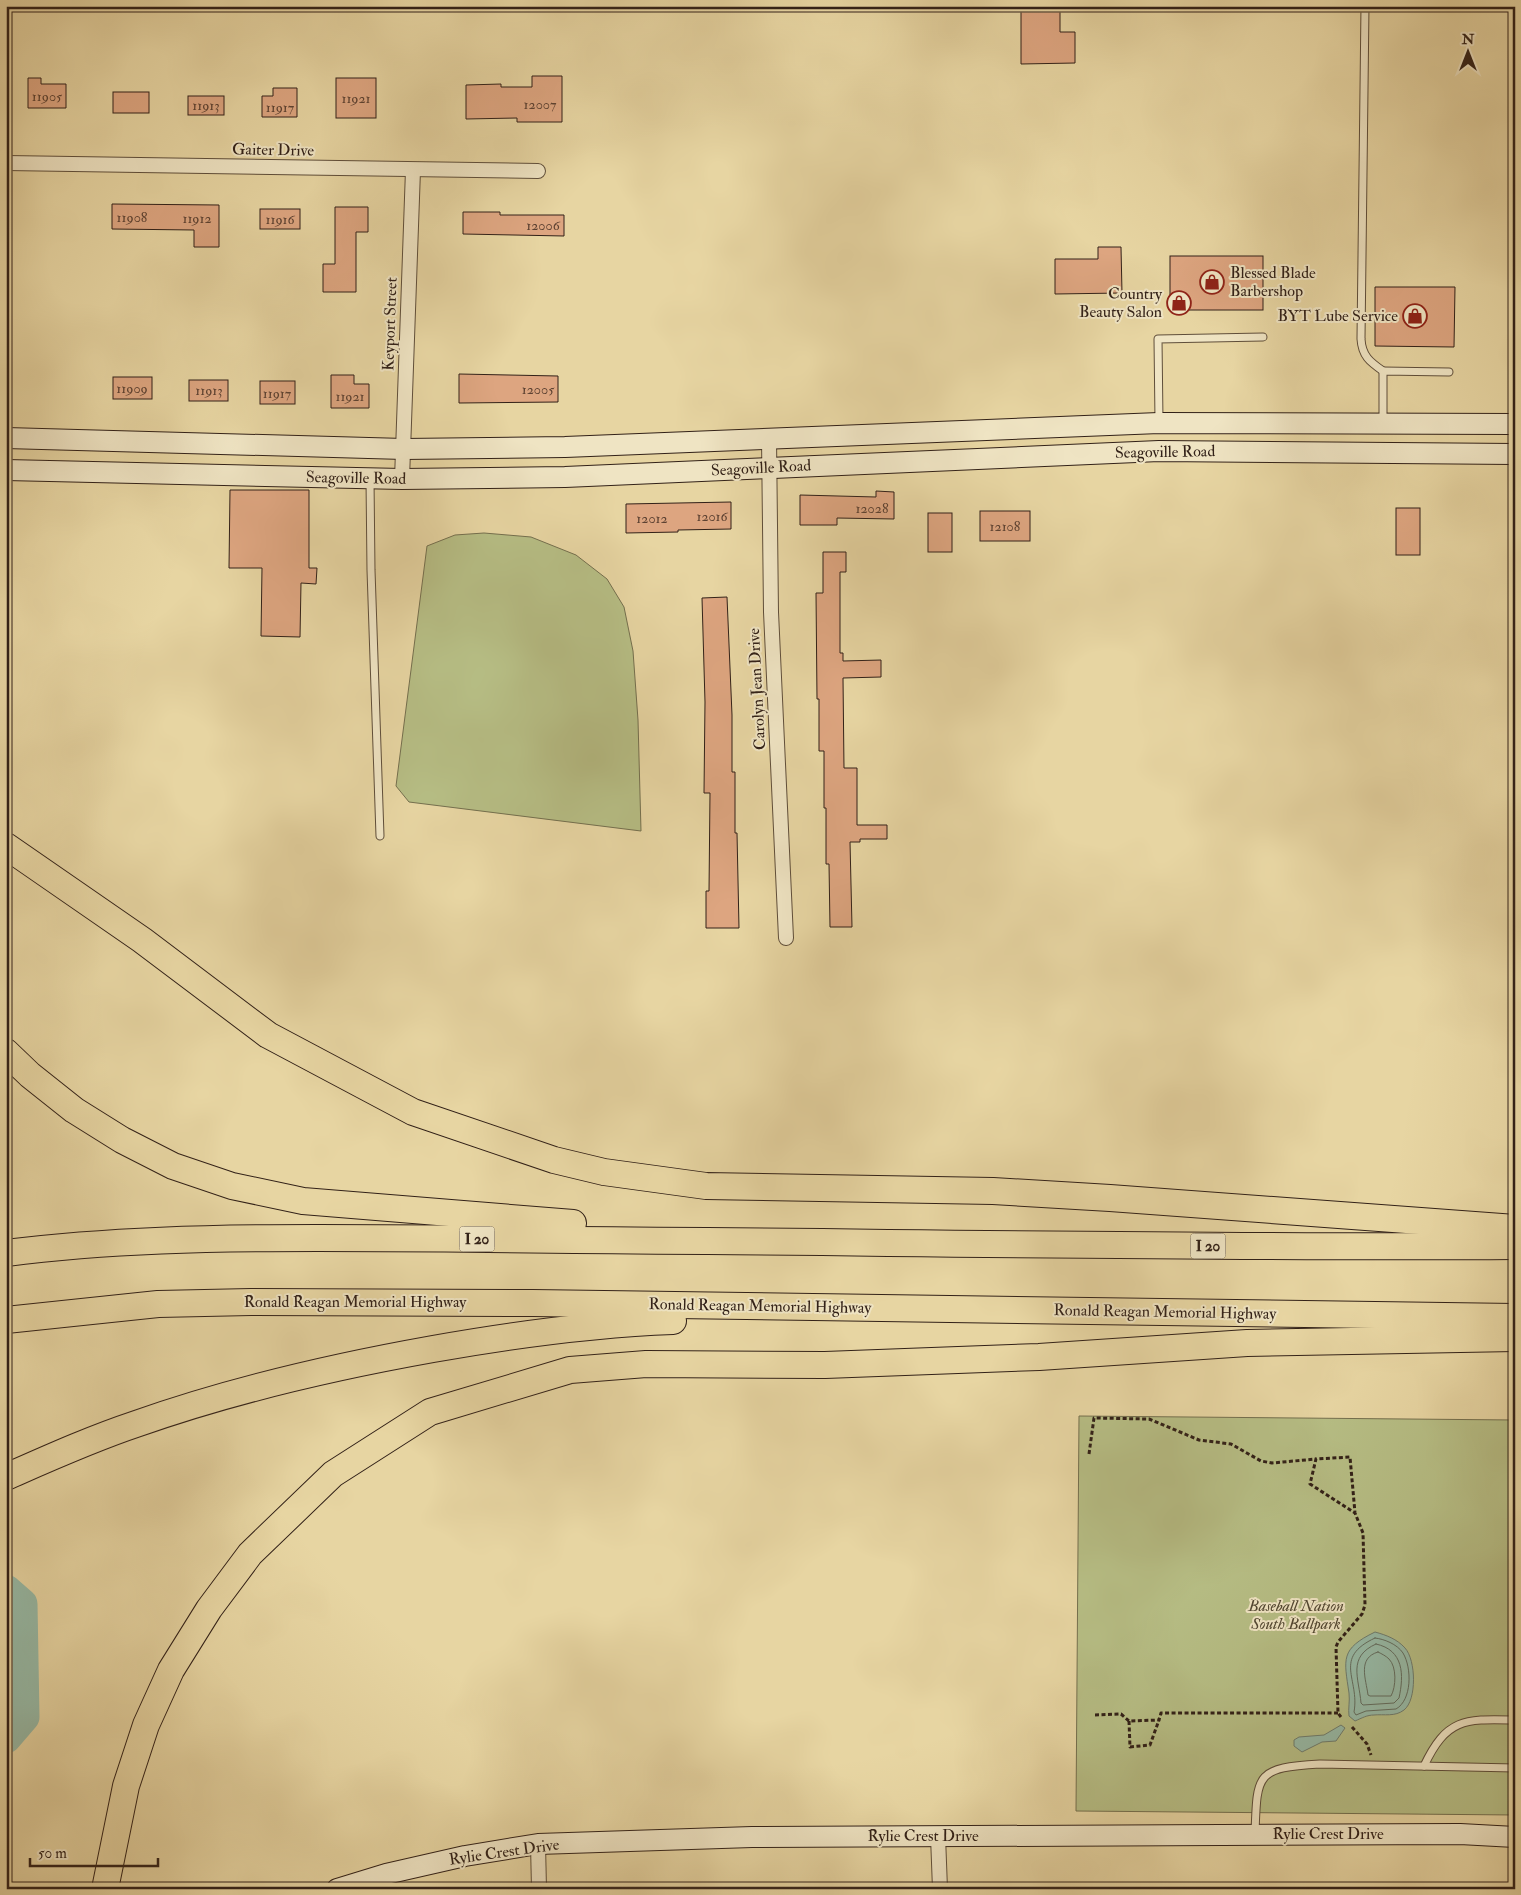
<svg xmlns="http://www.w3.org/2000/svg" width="1521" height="1895" font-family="'IM FELL Double Pica',serif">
  <rect width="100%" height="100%" fill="#e7d5a2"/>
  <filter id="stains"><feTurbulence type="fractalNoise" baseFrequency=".004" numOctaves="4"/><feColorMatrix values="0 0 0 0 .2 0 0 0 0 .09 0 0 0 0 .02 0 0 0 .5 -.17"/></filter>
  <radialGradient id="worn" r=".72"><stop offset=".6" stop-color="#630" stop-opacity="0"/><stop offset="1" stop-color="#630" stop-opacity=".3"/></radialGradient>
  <g fill="#b6bd84" stroke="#746f4e">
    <path d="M484,533L531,537L576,555L607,579L624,607L633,651L638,720L641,831L409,802L396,786L427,546L455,535Z"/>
    <path d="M1079,1416L1515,1420V1815L1076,1811Z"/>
  </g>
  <g fill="#97b9a5" stroke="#6f7c6d">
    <path d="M1375,1632C1386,1635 1397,1639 1405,1648C1416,1660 1417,1700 1404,1710C1395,1717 1384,1714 1374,1715C1367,1715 1362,1718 1355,1721L1349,1716C1348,1709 1350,1701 1349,1693C1344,1659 1340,1649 1375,1632Z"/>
    <path d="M1341,1725L1345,1728L1336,1741L1322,1742L1302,1752L1294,1746V1740L1299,1737L1324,1735Z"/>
  </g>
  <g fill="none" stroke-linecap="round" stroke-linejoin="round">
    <g stroke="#646d5e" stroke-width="1">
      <path d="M1375,1638C1384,1639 1397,1644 1403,1653C1412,1668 1412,1700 1396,1709L1366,1711L1356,1715L1354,1712C1360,1679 1332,1658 1375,1638Z"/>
      <path d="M1376,1644C1404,1650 1404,1675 1399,1698L1394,1703L1363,1705L1361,1703C1359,1678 1347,1657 1376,1644Z"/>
      <path d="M1378,1652C1382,1654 1386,1656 1389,1659C1397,1667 1396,1687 1391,1696H1370L1368,1695C1366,1679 1357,1658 1378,1652Z"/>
    </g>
    <path stroke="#97b9a5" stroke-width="31" d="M6,1590L22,1604L24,1717L6,1738"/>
  </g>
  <g fill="#dda580" stroke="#322118">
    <path d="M1021,6H1060V32H1075V63L1021,64Z"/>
    <path d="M532,76H562V122H517V118L466,119V85L501,84V87H532Z"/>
    <path d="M28,78H41V84H66V108H28Z"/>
    <rect x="336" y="78" width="40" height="40"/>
    <path d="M273,88H297V117H262V96H273Z"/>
    <rect x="113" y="92" width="36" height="21"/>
    <rect x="188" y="96" width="36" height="19"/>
    <path d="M112,204L219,205V247H194V230L112,229Z"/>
    <path d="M335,207H368V232H356V292H323V264H335Z"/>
    <rect x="260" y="209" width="40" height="20"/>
    <path d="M463,212H500V215H564V236L463,234Z"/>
    <path d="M1098,247H1121L1122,293L1055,294V259H1098Z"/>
    <rect x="1170" y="256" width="93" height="54"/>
    <path d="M1375,287H1455L1454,347L1375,346Z"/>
    <path d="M459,374L558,376V402L459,403Z"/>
    <path d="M331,375H354V384H369V408H331Z"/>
    <rect x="113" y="377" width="39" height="22"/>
    <rect x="189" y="380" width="39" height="21"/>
    <rect x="260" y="381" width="35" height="23"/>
    <path d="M230,490H309V568H317L316,584L301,583L300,637L261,636L262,568H229Z"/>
    <path d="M876,491L894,492V519L837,518V525H800V495L876,497Z"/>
    <path d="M731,502V529L678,530V532L626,533V504Z"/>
    <rect x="1396" y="508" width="24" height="47"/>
    <rect x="980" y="511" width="50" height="30"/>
    <rect x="928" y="513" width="24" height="39"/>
    <path d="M823,552H846V572H840V653H843V661L881,660V677L843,678L844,768H857V825H887V839H860V842H850L852,927H830L829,864H826V808H824V751H819V699H817L816,593H823Z"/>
    <path d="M727,597L732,715V772H735V833H737L739,928H706V891H709L710,793H704L705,702L702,598Z"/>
  </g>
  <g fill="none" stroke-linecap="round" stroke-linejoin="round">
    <g stroke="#5f4e3a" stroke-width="9">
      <g id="lane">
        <path d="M1365,6L1361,339C1362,356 1370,362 1383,371"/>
        <path d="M1159,421L1158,339L1263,337"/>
        <path d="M1383,423V371L1449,372"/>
        <path d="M370,479L371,570L380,836"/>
        <path d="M1424,1766C1447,1717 1466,1719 1515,1720"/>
        <path d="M1255,1834C1257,1773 1256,1768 1320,1764L1515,1768"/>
      </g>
    </g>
    <g stroke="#5f4e3a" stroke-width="16">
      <g id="street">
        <path d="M6,163L538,171"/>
        <path d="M769,439L771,612L786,938"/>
        <path d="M402,479L413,170"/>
        <path d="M938,1836L940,1889"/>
        <path d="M538,1844L539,1889"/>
      </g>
    </g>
    <g stroke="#322118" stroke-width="22">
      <g id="secondary">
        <path d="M6,438L404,449L565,447L1159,423L1515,424"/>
        <path d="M6,470L402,479L565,477L1159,451L1515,454"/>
        <path d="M337,1889L386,1874L465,1856L538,1844L752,1837L1460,1834L1515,1837"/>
      </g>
    </g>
    <g stroke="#322118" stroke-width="28">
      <g id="highway">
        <path d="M6,846L142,940L268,1035L413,1112L554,1160L604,1172L706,1186L993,1191L1110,1198L1515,1228"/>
        <path d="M6,1052L30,1075L74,1110L122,1140L173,1166L232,1186L303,1201L573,1223"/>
        <path d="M6,1253C109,1240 213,1238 317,1238C403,1238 488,1239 574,1240C888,1242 1201,1248 1515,1246"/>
        <path d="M6,1320L158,1304L251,1302L533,1303L1515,1317"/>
        <path d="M6,1477C49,1458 91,1439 136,1424C232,1390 332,1367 433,1349C512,1335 593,1324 673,1321"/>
        <path d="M105,1889L126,1786L146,1725L171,1670L209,1609L250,1554L333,1474L430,1412L570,1370L646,1364L825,1365L1039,1357L1247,1343L1515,1338"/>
      </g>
    </g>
    <g stroke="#322118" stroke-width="3" stroke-dasharray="4 2.5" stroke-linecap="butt">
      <path d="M1089,1454L1094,1418L1149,1419L1199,1440L1231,1444L1261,1461L1272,1463L1316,1459"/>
      <path d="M1095,1715L1121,1714L1129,1721L1159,1720L1161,1713H1338"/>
      <path d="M1341,1717L1338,1713L1336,1647L1338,1642L1362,1614L1365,1605L1363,1533L1355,1513L1310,1484L1316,1459L1350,1457L1355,1513"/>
      <path d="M1129,1721L1130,1747L1150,1745L1159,1720"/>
      <path d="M1352,1727L1367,1744L1371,1755"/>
    </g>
    <use href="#lane" stroke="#efe4c3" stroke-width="7"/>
    <use href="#street" stroke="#efe4c3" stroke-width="14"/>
    <use href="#secondary" stroke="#efe4c3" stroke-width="20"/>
    <use href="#highway" stroke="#e7d5a2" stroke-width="26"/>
  </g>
  <defs>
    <g id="shop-ring" transform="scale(1.25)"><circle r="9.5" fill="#efe4c3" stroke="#8f2418" stroke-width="1.5"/><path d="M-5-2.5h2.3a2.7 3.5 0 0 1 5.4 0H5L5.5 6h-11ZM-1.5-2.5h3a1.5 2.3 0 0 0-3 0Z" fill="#8f2418"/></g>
  </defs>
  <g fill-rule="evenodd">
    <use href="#shop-ring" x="1212" y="282"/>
    <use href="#shop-ring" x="1179" y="303"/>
    <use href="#shop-ring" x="1415" y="316"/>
  </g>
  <g text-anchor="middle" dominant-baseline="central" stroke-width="4" stroke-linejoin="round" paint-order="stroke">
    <g font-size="14" fill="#5d4232">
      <text x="47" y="96">11905</text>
      <text x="356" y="98">11921</text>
      <text x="540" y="104">12007</text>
      <text x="206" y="105">11913</text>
      <text x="280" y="107">11917</text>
      <text x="132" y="217">11908</text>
      <text x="197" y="218">11912</text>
      <text x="280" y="219">11916</text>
      <text x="543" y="225">12006</text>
      <text x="132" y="388">11909</text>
      <text x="538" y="389">12005</text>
      <text x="209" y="390">11913</text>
      <text x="277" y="393">11917</text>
      <text x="350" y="396">11921</text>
      <text x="872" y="508">12028</text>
      <text x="712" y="516">12016</text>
      <text x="652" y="518">12012</text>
      <text x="1005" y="526">12108</text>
    </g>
    <g fill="#efe4c3" stroke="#6b5c4b" stroke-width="1">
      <rect x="459.5" y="1226.5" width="35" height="25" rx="4"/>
      <rect x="1190.5" y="1233.5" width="35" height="25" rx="4"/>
    </g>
    <g font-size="15" font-weight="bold" fill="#322118">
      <text x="477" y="1239">I 20</text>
      <text x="1208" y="1246">I 20</text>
    </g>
    <g font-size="16" fill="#322118" stroke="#efe4c3">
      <text transform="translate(273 150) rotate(1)">Gaiter Drive</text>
      <text transform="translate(390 324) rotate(-88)">Keyport Street</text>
      <text transform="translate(1165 452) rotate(-1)">Seagoville Road</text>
      <text transform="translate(761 468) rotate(-3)">Seagoville Road</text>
      <text transform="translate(356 478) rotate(1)">Seagoville Road</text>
      <text transform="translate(757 689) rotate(-93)">Carolyn Jean Drive</text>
      <text x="355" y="1302">Ronald Reagan Memorial Highway</text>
      <text transform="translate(760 1306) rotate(1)">Ronald Reagan Memorial Highway</text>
      <text transform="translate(1165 1312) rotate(1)">Ronald Reagan Memorial Highway</text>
      <text x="1328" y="1834">Rylie Crest Drive</text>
      <text x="923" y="1836">Rylie Crest Drive</text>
      <text transform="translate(504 1852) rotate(-8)">Rylie Crest Drive</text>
    </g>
    <g font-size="16" fill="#322118" stroke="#efe4c3" text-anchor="end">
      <text x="1230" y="273" text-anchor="start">Blessed Blade<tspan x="1230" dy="18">Barbershop</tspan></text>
      <text x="1162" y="294">Country<tspan x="1162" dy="18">Beauty Salon</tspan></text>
      <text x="1398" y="316">BYT Lube Service</text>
    </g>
    <g font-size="16" font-style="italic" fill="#534833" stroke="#efe4c3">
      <text x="1296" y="1606">Baseball Nation<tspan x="1296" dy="18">South Ballpark</tspan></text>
    </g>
  </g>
  <rect width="1521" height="1895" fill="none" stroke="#e7d5a2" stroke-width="25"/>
  <rect x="8" y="8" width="1506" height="1880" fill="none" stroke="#322118" stroke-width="2.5"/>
  <rect x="12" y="12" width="1496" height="1870" fill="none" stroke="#322118"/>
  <g transform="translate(1468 52)" stroke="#efe4c3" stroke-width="4" paint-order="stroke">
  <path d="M0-4L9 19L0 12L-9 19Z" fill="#322118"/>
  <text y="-8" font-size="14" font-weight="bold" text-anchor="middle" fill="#322118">N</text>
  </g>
  <path d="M30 1858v8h128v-8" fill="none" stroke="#322118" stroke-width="2.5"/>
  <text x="38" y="1858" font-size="15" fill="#322118" stroke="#efe4c3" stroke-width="4" paint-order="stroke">50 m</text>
  <rect width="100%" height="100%" filter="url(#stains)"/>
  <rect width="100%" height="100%" fill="url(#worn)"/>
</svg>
